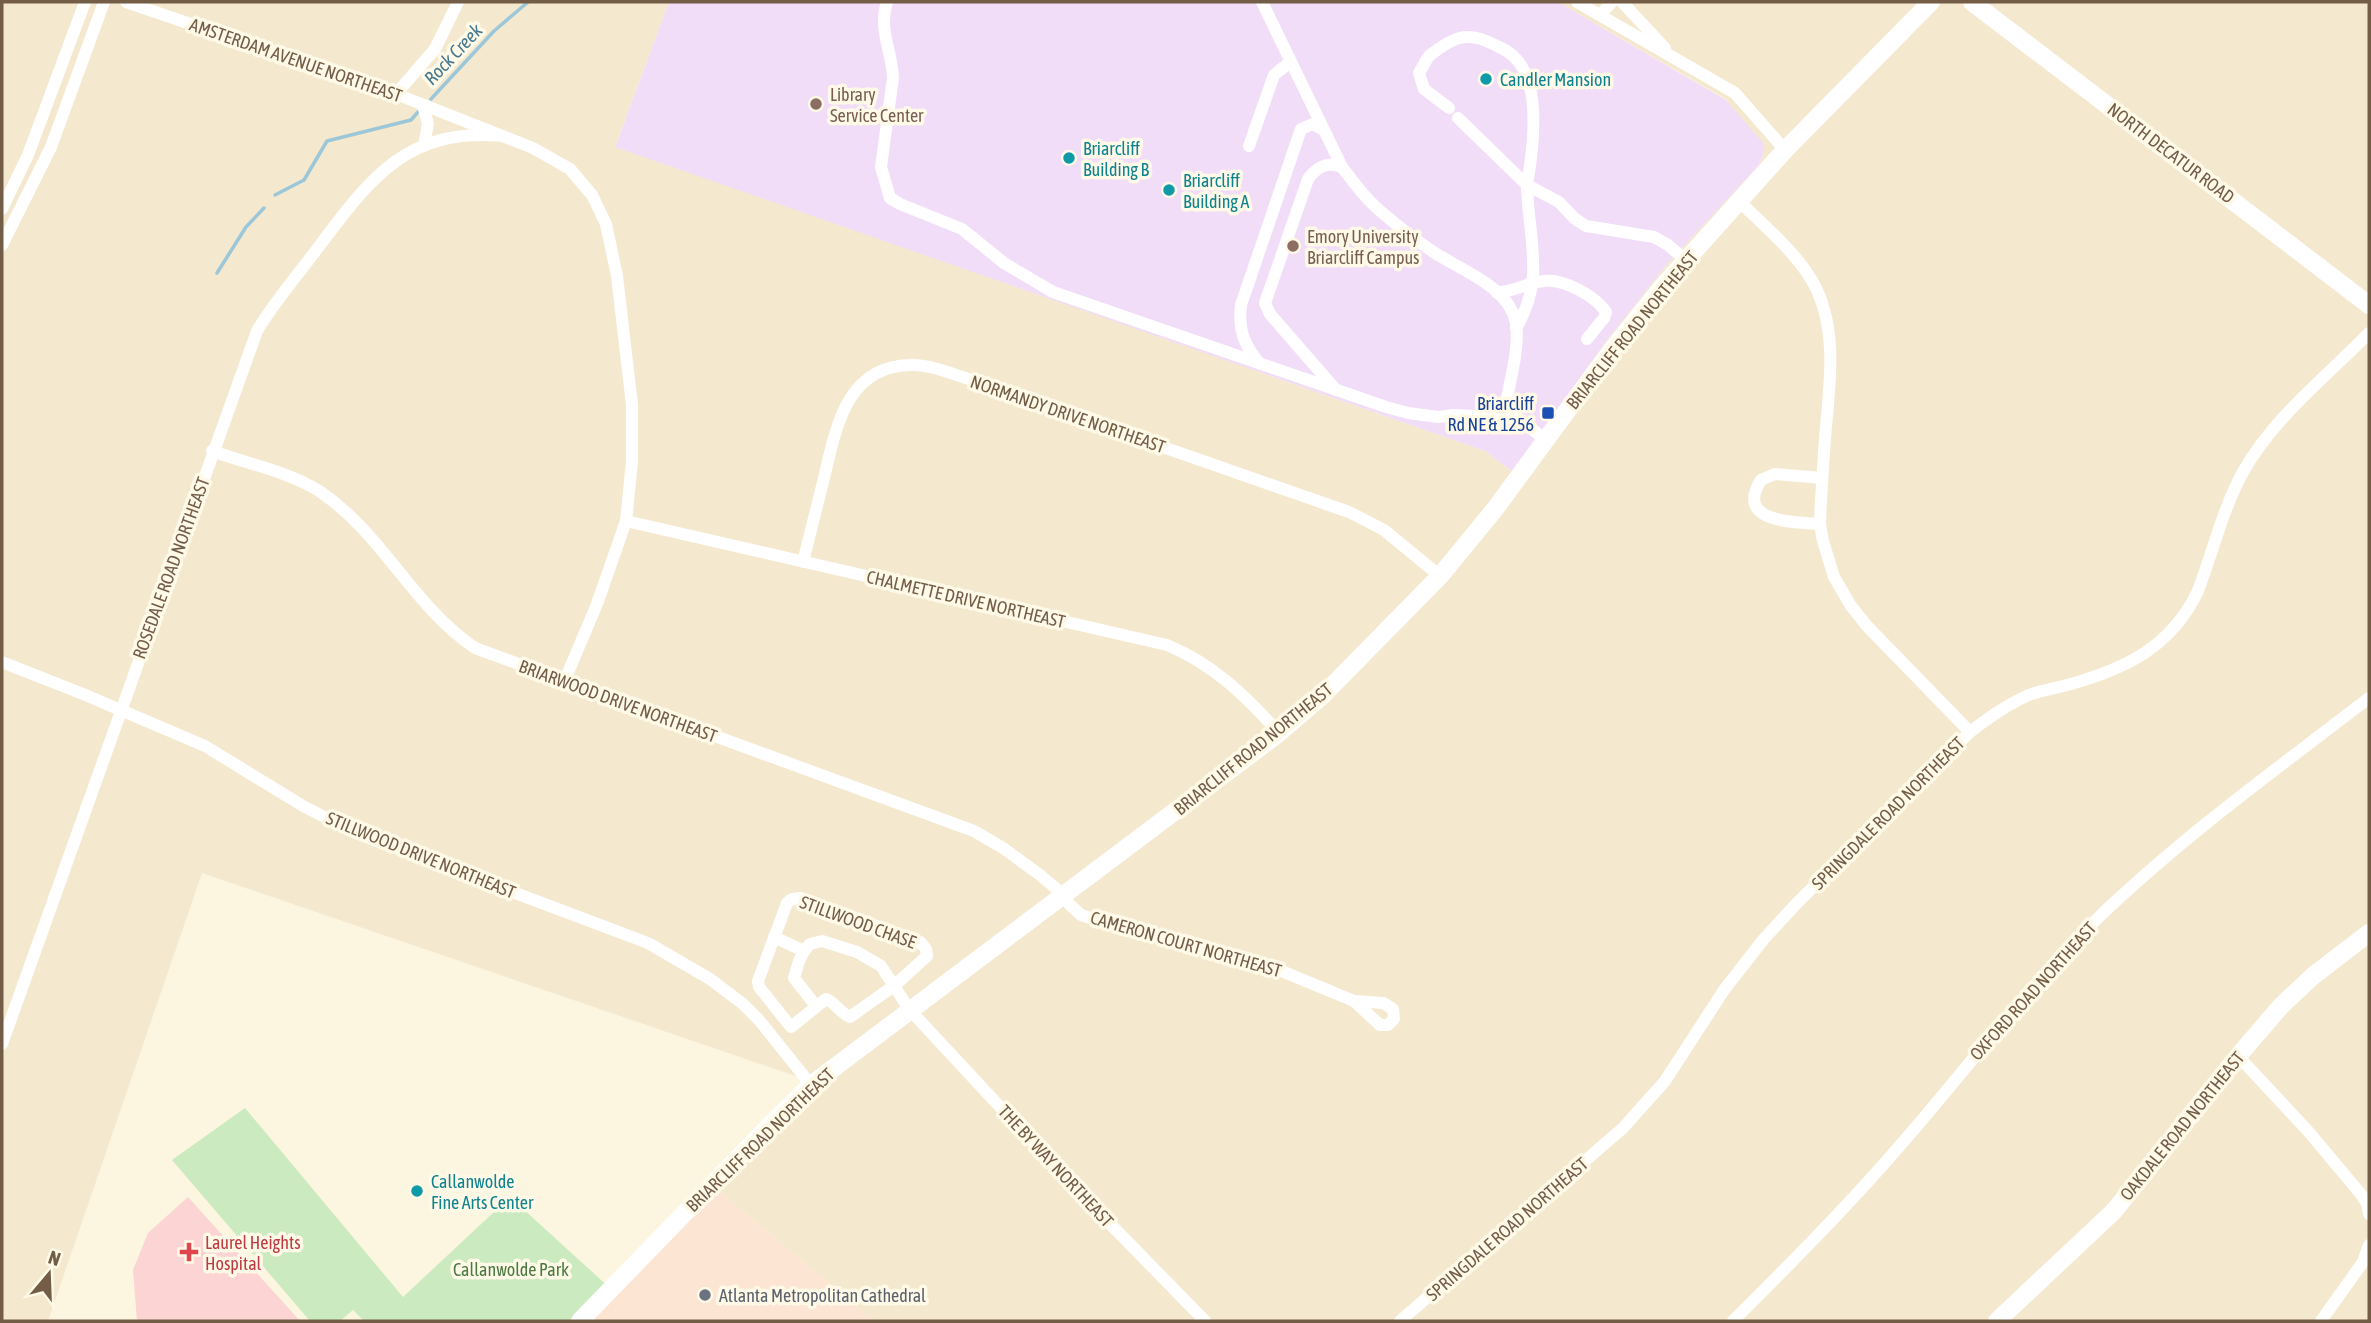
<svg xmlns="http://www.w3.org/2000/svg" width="2371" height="1323" font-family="'Asap Condensed',sans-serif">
  <rect width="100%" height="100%" fill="#fcf5e0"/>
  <path fill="#f4e8cf" d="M2,2H669L615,146L1485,451L1513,472L1606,341L1667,264L1759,165L1763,155L1726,99L1558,2H2369V1321H874L713,1186L822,1085L202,873L48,1321H2Z"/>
  <path fill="#fde5d4" d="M713,1186L874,1321H582Z"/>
  <path fill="#f2ddf8" d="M669,2H1558L1726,100L1764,144L1763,155L1759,165L1667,264L1606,341L1513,472L1485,451L615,147Z"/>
  <path fill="#fbd4d3" d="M188,1197L300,1321H137L133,1270L148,1233Z"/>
  <path fill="#cbeabf" d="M245,1108L403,1297L510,1197L612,1290L582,1321H364L353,1310L340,1321H310L172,1160Z"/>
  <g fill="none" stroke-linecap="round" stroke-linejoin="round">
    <g stroke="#9bc7d8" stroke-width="3.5">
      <path d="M431,99L494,31L528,2"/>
      <path d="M275,195L304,180L327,141L411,120L418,112"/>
      <path d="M217,273L246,227L264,208"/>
    </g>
    <g stroke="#fff" stroke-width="12">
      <path d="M126,2L396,94L533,148L570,169L592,195L606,224L617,276L632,405V461L626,521L597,604L564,682"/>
      <path d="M887,2C878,29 892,51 893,78L881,167L890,198L900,204L962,229L1004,263L1053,292L1386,407L1408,413L1438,417L1454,415L1493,417L1505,409"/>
      <path d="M1262,2L1342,167C1355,184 1368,202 1385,215C1400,228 1416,240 1432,251C1460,270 1509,286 1516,323C1520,348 1509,384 1505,409L1546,440"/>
      <path d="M1577,2L1735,93L1785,150"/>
      <path d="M1622,2L1665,48"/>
      <path d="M1600,15L1612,2"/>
      <path d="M1429,56C1452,38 1466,30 1493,44C1499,47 1507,50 1512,55C1543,80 1533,151 1527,185L1458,118"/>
      <path d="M1427,59L1419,73L1424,89L1449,108"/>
      <path d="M396,94L435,49L458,2"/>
      <path d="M423,105L428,124L424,145"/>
      <path d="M1249,146L1274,75L1290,62"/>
      <path d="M1740,202C1766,228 1801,256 1817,290C1838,336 1829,389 1825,438C1823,467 1821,495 1820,524L1823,541L1834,577L1851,606L1867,626L1970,732"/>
      <path d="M2,209L28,155L85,2"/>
      <path d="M2,245L51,147L104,2"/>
      <path d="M1496,292C1517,292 1527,282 1544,281C1565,279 1595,296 1606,312L1604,318L1587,339"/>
      <path d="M1516,328C1546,279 1528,237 1527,185L1559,202L1574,218L1586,226L1654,237L1668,245L1686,260"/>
      <path d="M1260,364C1244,345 1238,330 1241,305L1301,129L1313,124L1324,130"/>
      <path d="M1336,390L1270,314L1265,303L1308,179C1317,167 1327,161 1342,167"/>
      <path d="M212,451C245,463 294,473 322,493C383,535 413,606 475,648L974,831L1003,848L1040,875L1064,895L1069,904L1081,915L1133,932L1210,949L1272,967L1354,1001L1383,1003L1393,1009L1394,1019L1388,1025H1380L1354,1001"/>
      <path d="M626,521L1167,645C1213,664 1246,696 1279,733"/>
      <path d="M1820,524C1794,522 1734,523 1761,480L1775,474L1822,478"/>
      <path d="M803,562C810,534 817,506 824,478C836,428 846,365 912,365C934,365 958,376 980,383L1349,512L1384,530L1440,576"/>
      <path d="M2,662L83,694L205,746L303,806L356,833L648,943L710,979L743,1004L759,1020L811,1085"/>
      <path d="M800,898L920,942L926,949L927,956L895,985L850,1017C840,1013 836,1003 826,999L791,1027L759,987L758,981L787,903L792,899Z"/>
      <path d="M774,937L804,951"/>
      <path d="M816,1006L794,978L799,961L804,951L810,944L822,941L857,952L881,966L909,1009L1082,1195L1205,1321"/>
      <path d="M2,1044L257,331C274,302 297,276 317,249C370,179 406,127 503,136"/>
      <path d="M2238,1056L2308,1131L2360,1193L2367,1203L2369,1214"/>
      <path d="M1400,1321L1623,1128L1665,1081L1724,990L1763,940L1796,904L1970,732C1988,718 2008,704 2029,695C2042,690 2057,688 2071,684C2127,668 2170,647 2197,593C2213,553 2222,510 2243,472C2273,418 2326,377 2369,333"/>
      <path d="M1733,1321C1787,1267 1840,1214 1890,1157C1962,1076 2025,989 2102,914C2185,835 2279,767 2369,698"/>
      <path d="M2321,1321L2363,1262L2369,1245"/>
    </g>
    <g stroke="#fff" stroke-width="18">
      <path d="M1972,2L2369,305"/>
      <path d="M580,1321L772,1123L811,1085L1279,733L1323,695L1440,576L1495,509L1614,347L1662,287L1785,150L1931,2"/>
      <path d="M1997,1321L2114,1211L2238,1056L2281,1006L2313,976L2369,933"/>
    </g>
  </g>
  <g fill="#0f9aa8" stroke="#fff9e7" stroke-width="2.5">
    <circle cx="1486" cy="79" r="7"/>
    <circle cx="1069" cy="158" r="7"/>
    <circle cx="1169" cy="190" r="7"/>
    <circle cx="417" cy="1191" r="7"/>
  </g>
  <g fill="#8d6e63" stroke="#fff9e7" stroke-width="2.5">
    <circle cx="816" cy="104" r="7"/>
    <circle cx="1293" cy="246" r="7"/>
  </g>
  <rect fill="#1a4fb4" stroke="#fff9e7" stroke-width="2.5" x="1541" y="406" width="14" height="14" rx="3.5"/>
  <path fill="#e0444e" stroke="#fff9e7" stroke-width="2.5" d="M185.5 1241.5h7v7h7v7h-7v7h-7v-7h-7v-7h7z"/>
  <circle fill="#6b7280" stroke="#fff9e7" stroke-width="2.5" cx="705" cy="1295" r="7"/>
  <g text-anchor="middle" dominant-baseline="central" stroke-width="7" stroke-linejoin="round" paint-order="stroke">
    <g font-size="18" fill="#745d47" stroke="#fff9e7">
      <text transform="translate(296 60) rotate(19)">AMSTERDAM AVENUE NORTHEAST</text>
      <text transform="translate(2171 153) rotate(37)">NORTH DECATUR ROAD</text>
      <text transform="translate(1632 330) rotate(-51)">BRIARCLIFF ROAD NORTHEAST</text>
      <text transform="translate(1068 414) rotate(19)">NORMANDY DRIVE NORTHEAST</text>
      <text transform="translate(171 568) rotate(-70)">ROSEDALE ROAD NORTHEAST</text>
      <text transform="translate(966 599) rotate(13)">CHALMETTE DRIVE NORTHEAST</text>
      <text transform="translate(618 701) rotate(20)">BRIARWOOD DRIVE NORTHEAST</text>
      <text transform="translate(1253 749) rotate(-39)">BRIARCLIFF ROAD NORTHEAST</text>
      <text transform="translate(1888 813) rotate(-45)">SPRINGDALE ROAD NORTHEAST</text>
      <text transform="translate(421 855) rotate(22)">STILLWOOD DRIVE NORTHEAST</text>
      <text transform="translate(858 922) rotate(20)">STILLWOOD CHASE</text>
      <text transform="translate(1186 944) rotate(16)">CAMERON COURT NORTHEAST</text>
      <text transform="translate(2033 991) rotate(-48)">OXFORD ROAD NORTHEAST</text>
      <text transform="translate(2182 1126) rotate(-51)">OAKDALE ROAD NORTHEAST</text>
      <text transform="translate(760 1140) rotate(-44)">BRIARCLIFF ROAD NORTHEAST</text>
      <text transform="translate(1056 1166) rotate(47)">THE BY WAY NORTHEAST</text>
      <text transform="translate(1507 1229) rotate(-41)">SPRINGDALE ROAD NORTHEAST</text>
    </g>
    <g font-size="18" fill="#0d838f" stroke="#fff9e7" text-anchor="start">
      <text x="1500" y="79">Candler Mansion</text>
      <text x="1083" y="148">Briarcliff<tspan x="1083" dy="21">Building B</tspan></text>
      <text x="1183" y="180">Briarcliff<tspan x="1183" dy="21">Building A</tspan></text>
      <text x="431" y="1181">Callanwolde<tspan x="431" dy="21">Fine Arts Center</tspan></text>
    </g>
    <g font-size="18" fill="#785e54" stroke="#fff9e7" text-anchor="start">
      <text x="830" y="94">Library<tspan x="830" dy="21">Service Center</tspan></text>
      <text x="1307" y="236">Emory University<tspan x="1307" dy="21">Briarcliff Campus</tspan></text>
    </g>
    <g font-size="18" fill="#164399" stroke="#fff9e7" text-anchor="end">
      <text x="1534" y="403">Briarcliff<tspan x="1534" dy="21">Rd NE &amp; 1256</tspan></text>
    </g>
    <g font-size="18" fill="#be3a42" stroke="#fff9e7" text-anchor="start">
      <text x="205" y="1242">Laurel Heights<tspan x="205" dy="21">Hospital</tspan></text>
    </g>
    <g font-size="18" fill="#497a3f" stroke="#fff9e7">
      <text x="511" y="1269">Callanwolde Park</text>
    </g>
    <g font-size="18" fill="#5b616d" stroke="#fff9e7" text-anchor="start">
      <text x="719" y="1295">Atlanta Metropolitan Cathedral</text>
    </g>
    <g font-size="19" font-style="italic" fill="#43788f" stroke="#fff9e7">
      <text transform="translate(453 54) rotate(-47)">Rock Creek</text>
    </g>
  </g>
  <rect width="2371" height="1323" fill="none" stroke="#745d47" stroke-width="7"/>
  <g transform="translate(49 1274) rotate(19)" stroke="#fff9e7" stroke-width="5" paint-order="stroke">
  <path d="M0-5L12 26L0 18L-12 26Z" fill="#745d47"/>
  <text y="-10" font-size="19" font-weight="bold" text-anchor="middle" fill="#745d47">N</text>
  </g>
</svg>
